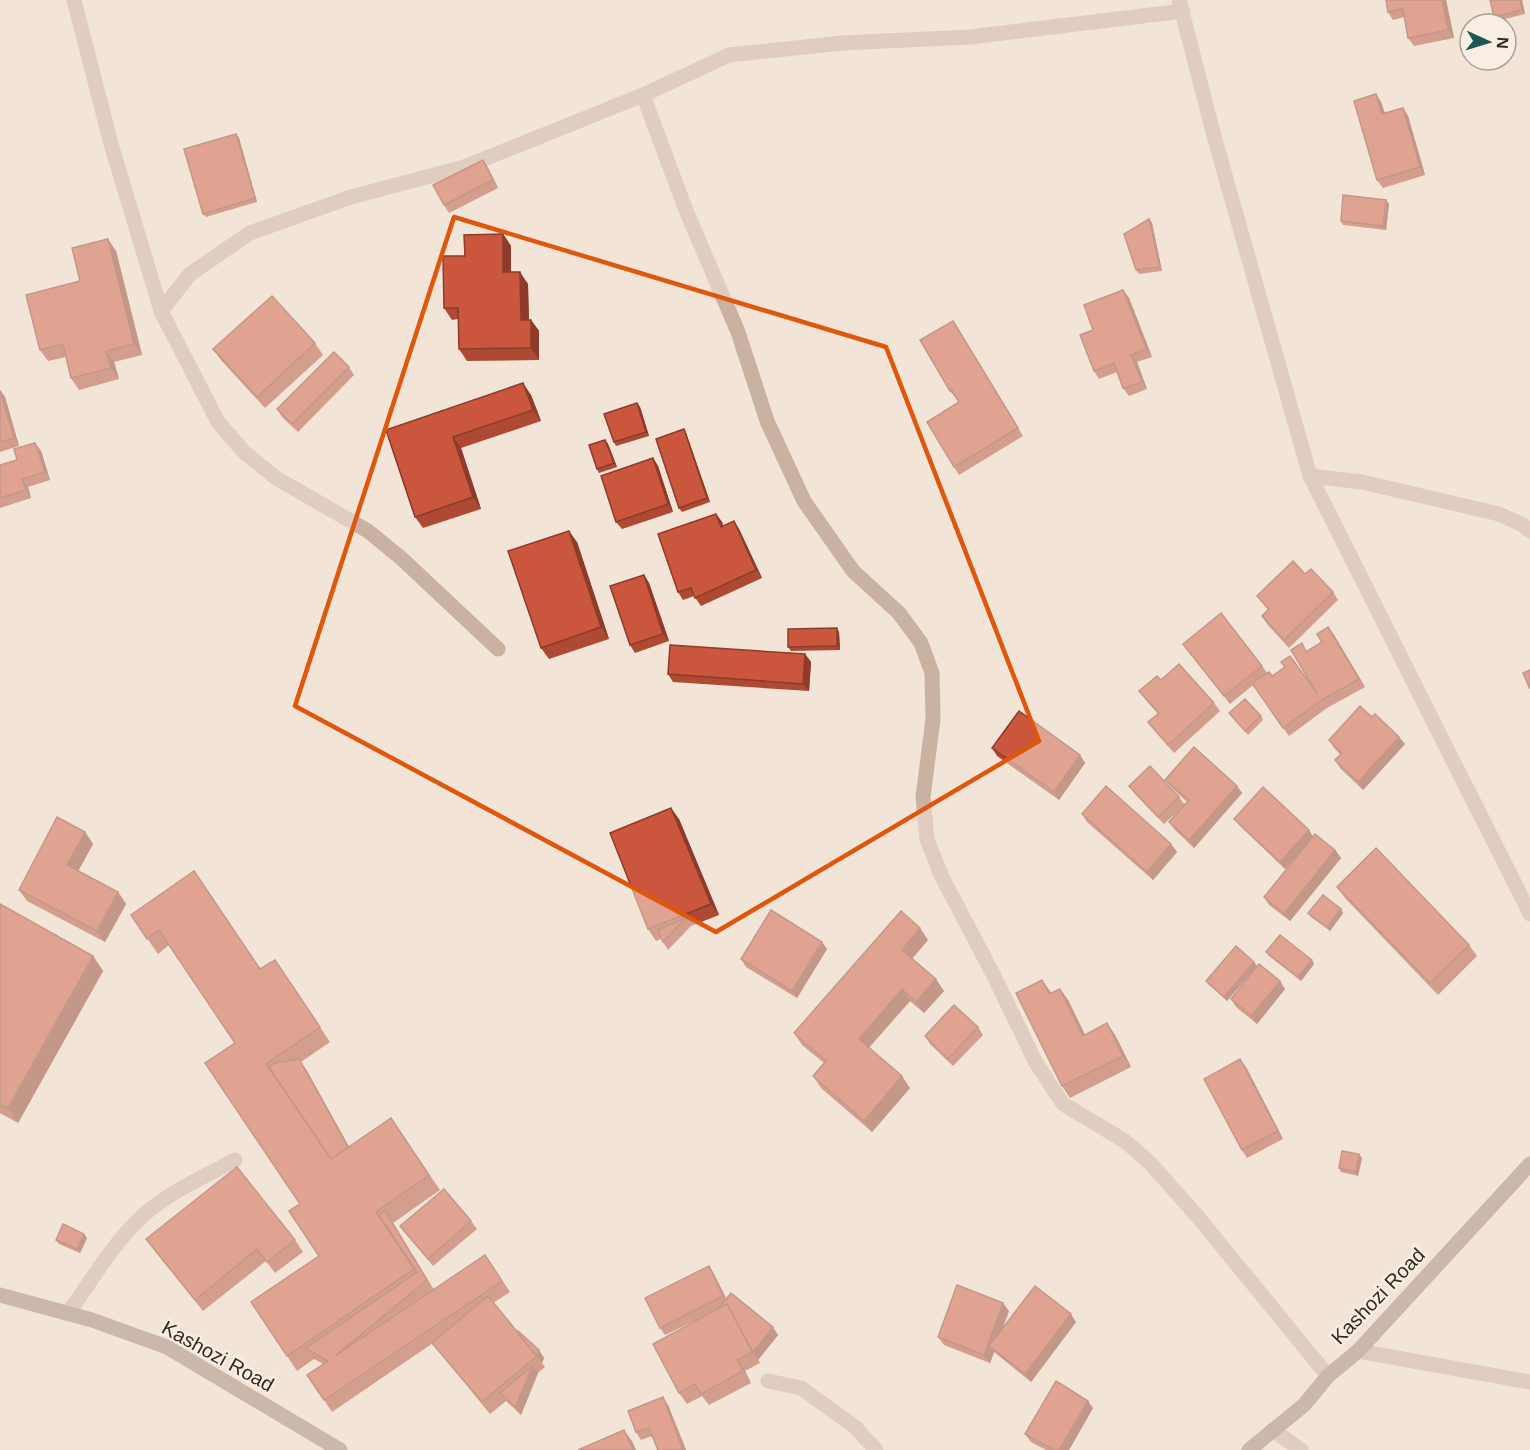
<svg xmlns="http://www.w3.org/2000/svg" width="1530" height="1450" font-family="Helvetica,sans-serif">
  <rect width="100%" height="100%" fill="#f2e4d7"/>
  <g fill="none" stroke-linecap="round" stroke-linejoin="round">
    <path stroke="#cab2a3" stroke-width="15" d="M68,1313C90,1283 111,1247 137,1221C164,1194 202,1178 235,1160"/>
    <g stroke="#cab2a3" stroke-width="15">
      <path d="M74,0L111,144L161,311L218,422L244,452L276,478L368,531L401,558L498,649"/>
      <path d="M1179,0L1214,136L1310,476L1530,914"/>
      <path d="M643,95L685,208L738,332L767,421L804,501L853,571L899,613L921,643L932,673L933,719L923,797L927,840L942,877L994,976L1036,1063L1063,1104L1125,1141L1150,1163L1198,1217L1328,1376"/>
      <path d="M161,311L190,274L250,233L351,197L464,167L643,95L729,55L842,43L970,37L1183,11"/>
      <path d="M1310,476L1362,482L1499,514L1523,525L1530,531"/>
      <path d="M1358,1351L1530,1382"/>
      <path d="M768,1381L801,1388L855,1427L876,1450"/>
      <path d="M1273,1430L1301,1450"/>
    </g>
    <g stroke="#9d8175" stroke-width="15">
      <path d="M0,1295L92,1320L167,1347L340,1450"/>
      <path d="M1249,1450L1304,1405L1328,1376L1358,1351L1530,1164"/>
    </g>
  </g>
  <g fill="#ae4a34">
    <path d="M1446,0L1454,38L1414,46L1408,38L1404,17L1393,20L1388,12Z"/>
    <path d="M1490,0H1522L1525,14L1497,21L1494,17Z"/>
    <path d="M1381,102L1385,113L1403,108L1408,116L1425,175L1383,188L1377,180Z"/>
    <path d="M236,134L239,138L257,202L206,217L203,214Z"/>
    <path d="M483,160L488,168L498,188L449,213L444,205Z"/>
    <path d="M1386,200L1389,204L1386,230L1343,225L1341,221Z"/>
    <path d="M1149,219L1152,223L1162,271L1139,274L1136,270Z"/>
    <path d="M503,234L511,246V272L528,284L529,320H531L539,331V360L467,361L459,349L458,319L452,320L444,308L465,256Z"/>
    <path d="M116,251L142,355L114,362L119,379L79,390L71,378L66,357L48,361L40,350L80,281Z"/>
    <path d="M1123,290L1129,298L1152,357L1137,362L1147,389L1129,396L1123,388L1117,372L1099,379L1094,371L1093,330Z"/>
    <path d="M953,321L1023,436L959,475L954,467L959,402L950,391Z"/>
    <path d="M315,343L323,355L265,408L221,360L213,349Z"/>
    <path d="M349,367L354,375L298,432L282,417L277,409Z"/>
    <path d="M0,390L5,397L19,446L0,452Z"/>
    <path d="M531,395L541,421L461,448L481,509L423,528L415,517L386,430Z"/>
    <path d="M637,403L640,407L649,436L616,446L614,442Z"/>
    <path d="M684,429L686,433L710,502L682,512L679,508Z"/>
    <path d="M605,440L608,444L617,467L599,473L597,469Z"/>
    <path d="M35,443L41,451L50,480L28,487L31,498L0,508V465L17,460Z"/>
    <path d="M653,458L658,466L673,512L622,529L616,522Z"/>
    <path d="M716,514L722,522L723,526L739,529L762,578L701,606L694,596L683,600L678,592Z"/>
    <path d="M577,542L609,639L549,659L541,648Z"/>
    <path d="M1305,574L1333,592L1338,600L1289,648L1267,624L1262,616L1268,610L1257,596Z"/>
    <path d="M644,575L649,583L669,641L635,653L630,645Z"/>
    <path d="M839,632L840,650L791,651L788,647Z"/>
    <path d="M1334,635L1365,687L1327,708L1289,736L1253,685L1230,704L1183,644L1262,666L1267,673L1272,676L1317,693L1307,651Z"/>
    <path d="M805,654L811,662L809,691L673,682L668,674Z"/>
    <path d="M1161,680L1214,703L1220,711L1174,753L1154,730L1148,722L1158,714L1145,699L1139,691Z"/>
    <path d="M1229,713L1261,716L1263,720L1248,735Z"/>
    <path d="M1372,717L1399,737L1405,744L1363,790L1340,768L1335,760L1340,754L1334,748L1329,740Z"/>
    <path d="M992,748L1080,755L1085,763L1059,800L997,756Z"/>
    <path d="M1165,780L1237,786L1242,793L1194,848L1175,830L1169,822L1187,802L1171,787Z"/>
    <path d="M1129,786L1179,797L1185,805L1164,824L1135,794Z"/>
    <path d="M1082,814L1171,844L1177,852L1153,880L1087,822Z"/>
    <path d="M679,819L719,915L691,926L668,950L661,939L656,941L648,929Z"/>
    <path d="M1234,819L1313,836L1335,850L1341,858L1290,921L1269,905L1264,897L1295,859L1285,869L1240,826Z"/>
    <path d="M85,832L93,844L78,871L118,892L126,904L105,942L27,901L19,890Z"/>
    <path d="M1337,887L1469,945L1477,956L1438,995L1345,898Z"/>
    <path d="M0,904L93,956L103,971L18,1123L0,1113Z"/>
    <path d="M1341,909L1343,913L1330,931L1311,917L1308,913Z"/>
    <path d="M131,915L261,969L275,960L330,1042L301,1062L307,1071L349,1147L391,1118L440,1190L393,1223L434,1290L485,1255L510,1292L493,1303L517,1332L544,1358L542,1363L545,1367L538,1373L521,1415L506,1401L490,1414L441,1354L433,1343L332,1412L324,1400L323,1364L314,1359L297,1371L287,1356L319,1256L300,1204L235,1043L169,945L158,954Z"/>
    <path d="M928,940L912,959L944,991L924,1013L910,1001L869,1047L910,1088L872,1132L821,1088L813,1076L824,1063L802,1045L794,1033Z"/>
    <path d="M822,942L827,949L797,998L746,967L741,959Z"/>
    <path d="M1266,952L1314,964L1301,981L1269,956Z"/>
    <path d="M1254,962L1257,966L1227,1001L1209,985L1206,981Z"/>
    <path d="M1042,980L1051,993L1060,989L1068,1000L1085,1035L1107,1023L1115,1035L1131,1067L1070,1098L1062,1086Z"/>
    <path d="M1285,989L1257,1024L1236,1007L1231,999Z"/>
    <path d="M978,1027L983,1035L953,1066L930,1044L925,1036Z"/>
    <path d="M1246,1067L1283,1139L1247,1158L1242,1150Z"/>
    <path d="M1362,1158L1358,1176L1341,1172L1339,1168Z"/>
    <path d="M471,1221L477,1229L433,1266L400,1226Z"/>
    <path d="M87,1238L80,1253L59,1244L56,1240Z"/>
    <path d="M146,1239L295,1240L303,1252L275,1273L266,1261L203,1311Z"/>
    <path d="M709,1266L714,1274L726,1299L778,1335L758,1360L760,1363L745,1371L751,1383L709,1405L702,1396L687,1404L679,1393L718,1310L665,1335L660,1328Z"/>
    <path d="M1009,1311L1002,1330L1076,1322L1031,1382L994,1352L990,1363L944,1345L938,1337Z"/>
    <path d="M668,1405L686,1450H658L652,1436L641,1440L636,1432Z"/>
    <path d="M1093,1408L1069,1450H1046L1031,1442L1025,1434Z"/>
  </g>
  <g fill="#8d3c2b">
    <path d="M1442,0H1446L1454,38L1448,30Z"/>
    <path d="M1520,0H1522L1525,14L1522,10Z"/>
    <path d="M1376,94L1381,102L1387,122L1382,114Z"/>
    <path d="M1403,108L1408,116L1425,175L1420,167Z"/>
    <path d="M236,134L239,138L257,202L255,198Z"/>
    <path d="M483,160L488,168L498,188L493,180Z"/>
    <path d="M1386,200L1389,204L1386,230L1383,226Z"/>
    <path d="M1149,219L1152,223L1162,271L1160,267Z"/>
    <path d="M503,234L511,246V284L503,272Z"/>
    <path d="M108,239L116,251L142,355L134,344Z"/>
    <path d="M520,272L528,284L529,331L521,320Z"/>
    <path d="M1123,290L1129,298L1152,357L1146,349Z"/>
    <path d="M531,320L539,331V360L531,348Z"/>
    <path d="M106,351L114,362L119,379L111,368Z"/>
    <path d="M1131,355L1137,362L1147,389L1142,382Z"/>
    <path d="M523,383L531,395L541,421L533,410Z"/>
    <path d="M0,390L5,397L19,446L14,438Z"/>
    <path d="M637,403L640,407L649,436L646,432Z"/>
    <path d="M684,429L686,433L710,502L707,498Z"/>
    <path d="M453,437L461,448L481,509L473,497Z"/>
    <path d="M605,440L608,444L617,467L614,463Z"/>
    <path d="M35,443L41,451L50,480L45,472Z"/>
    <path d="M653,458L658,466L673,512L668,504Z"/>
    <path d="M22,479L28,487L31,498L26,490Z"/>
    <path d="M716,514L722,522L726,535L721,527Z"/>
    <path d="M734,521L739,529L762,578L756,570Z"/>
    <path d="M569,531L577,542L609,639L601,627Z"/>
    <path d="M644,575L649,583L669,641L663,634Z"/>
    <path d="M1328,627L1334,635L1365,687L1359,679Z"/>
    <path d="M837,628L839,632L840,650L837,646Z"/>
    <path d="M805,654L811,662L809,691L803,684Z"/>
    <path d="M1399,737L1405,744L1363,790L1358,782Z"/>
    <path d="M1080,755L1085,763L1059,800L1054,792Z"/>
    <path d="M1237,786L1242,793L1194,848L1189,840Z"/>
    <path d="M671,808L679,819L719,915L711,904Z"/>
    <path d="M1309,830L1314,838L1285,869L1280,862Z"/>
    <path d="M85,832L93,844L75,877L67,865Z"/>
    <path d="M1171,844L1177,852L1153,880L1147,872Z"/>
    <path d="M1335,850L1341,858L1290,921L1284,914Z"/>
    <path d="M118,892L126,904L105,942L97,931Z"/>
    <path d="M1341,909L1343,913L1330,931L1327,927Z"/>
    <path d="M920,928L928,940L910,961L902,950Z"/>
    <path d="M822,942L827,949L797,998L792,991Z"/>
    <path d="M93,956L103,971L18,1123L8,1108Z"/>
    <path d="M1312,960L1314,964L1301,981L1298,977Z"/>
    <path d="M1254,962L1257,966L1227,1001L1224,997Z"/>
    <path d="M936,979L944,991L924,1013L916,1002Z"/>
    <path d="M1042,980L1050,991L1057,1006L1049,994Z"/>
    <path d="M1280,981L1285,989L1257,1024L1251,1016Z"/>
    <path d="M902,989L910,1001L867,1050L859,1039Z"/>
    <path d="M1060,989L1068,1000L1091,1047L1083,1036Z"/>
    <path d="M1107,1023L1115,1035L1131,1067L1123,1056Z"/>
    <path d="M299,1059L307,1071L358,1163L350,1151Z"/>
    <path d="M1240,1059L1246,1067L1283,1139L1278,1131Z"/>
    <path d="M902,1076L910,1088L872,1132L864,1121Z"/>
    <path d="M1359,1154L1362,1158L1358,1176L1356,1172Z"/>
    <path d="M385,1211L393,1223L435,1292L427,1280Z"/>
    <path d="M84,1234L87,1238L80,1253L77,1249Z"/>
    <path d="M709,1266L714,1274L729,1304L723,1296Z"/>
    <path d="M1003,1303L1009,1311L994,1350L989,1346L994,1352L990,1363L984,1355Z"/>
    <path d="M1071,1314L1076,1322L1031,1382L1025,1374Z"/>
    <path d="M773,1327L778,1335L758,1360L760,1363L752,1352Z"/>
    <path d="M539,1350L544,1358L542,1363L537,1356Z"/>
    <path d="M737,1360L745,1371L751,1383L743,1371Z"/>
    <path d="M533,1365L538,1373L521,1415L515,1407Z"/>
    <path d="M663,1397L668,1405L686,1450H683Z"/>
    <path d="M1088,1401L1093,1408L1069,1450H1059Z"/>
    <path d="M624,1430L632,1441L636,1450H633Z"/>
  </g>
  <g fill="#ca563d" stroke="#8d3c2b" stroke-width="1.5">
    <path d="M1386,0H1442L1448,30L1408,38L1403,9L1388,12Z"/>
    <path d="M1490,0H1520L1522,10L1494,17Z"/>
    <path d="M1376,94L1382,114L1403,108L1420,167L1377,180L1354,101Z"/>
    <path d="M236,134L255,198L203,214L184,149Z"/>
    <path d="M483,160L493,180L444,205L433,185Z"/>
    <path d="M1343,195L1386,200L1383,226L1341,221Z"/>
    <path d="M1149,219L1160,267L1136,270L1124,234Z"/>
    <path d="M503,234V272H520L521,320H531V348L459,349L458,308H444L443,256H465L464,235Z"/>
    <path d="M108,239L134,344L106,351L111,368L71,378L63,344L40,350L26,295L80,281L72,248Z"/>
    <path d="M1123,290L1146,349L1131,355L1142,382L1123,388L1114,363L1094,371L1080,335L1093,330L1084,305Z"/>
    <path d="M272,296L315,343L257,397L213,349Z"/>
    <path d="M953,321L1018,428L954,467L927,422L959,402L952,390L950,391L920,340Z"/>
    <path d="M334,352L349,367L292,424L277,409Z"/>
    <path d="M523,383L533,410L453,437L473,497L415,517L386,430Z"/>
    <path d="M0,391L14,438L0,442Z"/>
    <path d="M637,403L646,432L614,442L604,414Z"/>
    <path d="M684,429L707,498L679,508L656,439Z"/>
    <path d="M605,440L614,463L597,469L589,445Z"/>
    <path d="M35,443L45,472L22,479L26,490L0,498V465L17,460L14,449Z"/>
    <path d="M653,458L668,504L616,522L601,476Z"/>
    <path d="M716,514L721,527L734,521L756,570L695,598L691,588L678,592L658,534Z"/>
    <path d="M569,531L601,627L541,648L508,551Z"/>
    <path d="M1293,561L1305,574L1311,569L1333,592L1284,640L1262,616L1269,609L1257,596Z"/>
    <path d="M644,575L663,634L630,645L610,586Z"/>
    <path d="M1221,613L1262,666L1224,696L1183,644Z"/>
    <path d="M1328,627L1359,679L1322,700L1283,728L1252,683L1269,672L1272,676L1285,667L1281,662L1290,656L1317,693L1291,650L1302,643L1306,652L1322,642L1317,634Z"/>
    <path d="M837,628V646L788,647V629Z"/>
    <path d="M670,645L805,654L803,684L668,674Z"/>
    <path d="M1179,664L1214,703L1168,745L1148,722L1159,713L1139,691L1157,676L1161,680Z"/>
    <path d="M1530,670V689L1523,673Z"/>
    <path d="M1245,699L1261,716L1245,731L1229,713Z"/>
    <path d="M1360,706L1372,717L1375,714L1399,737L1358,782L1335,760L1342,753L1329,740Z"/>
    <path d="M1019,711L1080,755L1054,792L992,748Z"/>
    <path d="M1194,747L1237,786L1189,840L1169,822L1189,800L1165,780Z"/>
    <path d="M1150,766L1179,797L1158,817L1129,786Z"/>
    <path d="M1106,786L1171,844L1147,872L1082,814Z"/>
    <path d="M1263,787L1309,830L1280,862L1234,819Z"/>
    <path d="M671,808L711,904L648,929L610,833Z"/>
    <path d="M57,817L85,832L67,865L118,892L97,931L19,890Z"/>
    <path d="M1315,834L1335,850L1284,914L1264,897Z"/>
    <path d="M1376,848L1469,945L1430,983L1337,887Z"/>
    <path d="M194,871L260,969L275,960L320,1027L266,1064L331,1159L391,1118L429,1175L376,1212L414,1269L287,1356L251,1302L319,1256L289,1211L300,1204L205,1063L235,1043L159,930L147,939L131,915Z"/>
    <path d="M1323,895L1341,909L1327,927L1308,913Z"/>
    <path d="M0,904L93,956L8,1108L0,1104Z"/>
    <path d="M771,910L822,942L792,991L741,959Z"/>
    <path d="M901,911L920,928L902,950L936,979L916,1002L902,989L859,1039L902,1076L864,1121L813,1076L826,1061L794,1033Z"/>
    <path d="M686,918L663,942L658,930Z"/>
    <path d="M1280,935L1312,960L1298,977L1266,952Z"/>
    <path d="M1236,946L1254,962L1224,997L1206,981Z"/>
    <path d="M1259,964L1280,981L1251,1016L1231,999Z"/>
    <path d="M1042,980L1049,994L1060,989L1083,1036L1107,1023L1123,1056L1062,1086L1016,993Z"/>
    <path d="M954,1005L978,1027L948,1059L925,1036Z"/>
    <path d="M299,1059L348,1147L331,1159L269,1067L275,1063Z"/>
    <path d="M1240,1059L1278,1131L1242,1150L1204,1079Z"/>
    <path d="M1342,1151L1359,1154L1356,1172L1339,1168Z"/>
    <path d="M237,1167L295,1240L267,1262L257,1249L195,1300L146,1239Z"/>
    <path d="M444,1189L471,1221L428,1259L400,1226Z"/>
    <path d="M385,1211L427,1280L335,1356L485,1255L502,1281L324,1400L307,1375L328,1361L306,1348L417,1272L379,1215Z"/>
    <path d="M63,1224L84,1234L77,1249L56,1240Z"/>
    <path d="M709,1266L723,1296L660,1328L645,1298Z"/>
    <path d="M957,1285L1003,1303L984,1355L938,1337Z"/>
    <path d="M1035,1286L1071,1314L1025,1374L989,1346Z"/>
    <path d="M731,1293L773,1327L753,1352L727,1304L717,1310Z"/>
    <path d="M488,1296L537,1356L482,1402L432,1343Z"/>
    <path d="M727,1304L752,1352L737,1360L743,1371L701,1394L695,1384L679,1393L653,1344Z"/>
    <path d="M518,1331L539,1350L537,1356L517,1332Z"/>
    <path d="M533,1365L515,1407L500,1393Z"/>
    <path d="M1056,1381L1088,1401L1059,1450H1054L1025,1434Z"/>
    <path d="M663,1397L683,1450H658L649,1428L636,1432L628,1411Z"/>
    <path d="M624,1430L633,1450H578Z"/>
  </g>
  <path d="M0 0H1530V1450H0ZM454,217L886,347L1039,741L716,932L295,706Z" fill="#f2e4d7" fill-opacity=".55" fill-rule="evenodd"/>
  <path fill="none" stroke="#df570d" stroke-width="4.5" stroke-linejoin="round" d="M454,217L886,347L1039,741L716,932L295,706Z"/>
  <g text-anchor="middle" dominant-baseline="central" stroke-width="5" stroke-linejoin="round" paint-order="stroke">
    <g font-size="20" fill="#352925" stroke="#f9eee4">
      <text transform="translate(1378 1296) rotate(-46)">Kashozi Road</text>
      <text transform="translate(218 1356) rotate(29)">Kashozi Road</text>
    </g>
  </g>
  <g transform="translate(1488 42) rotate(94)"><circle r="28" fill="#f9eee4" stroke="#ab9f98" stroke-width="1.5"/>
  <path d="M0-4.5L10 22L0 15L-10 22Z" fill="#1a5757"/>
  <text y="-9" font-size="16" font-weight="bold" text-anchor="middle" fill="#352925">N</text>
  </g>
</svg>
